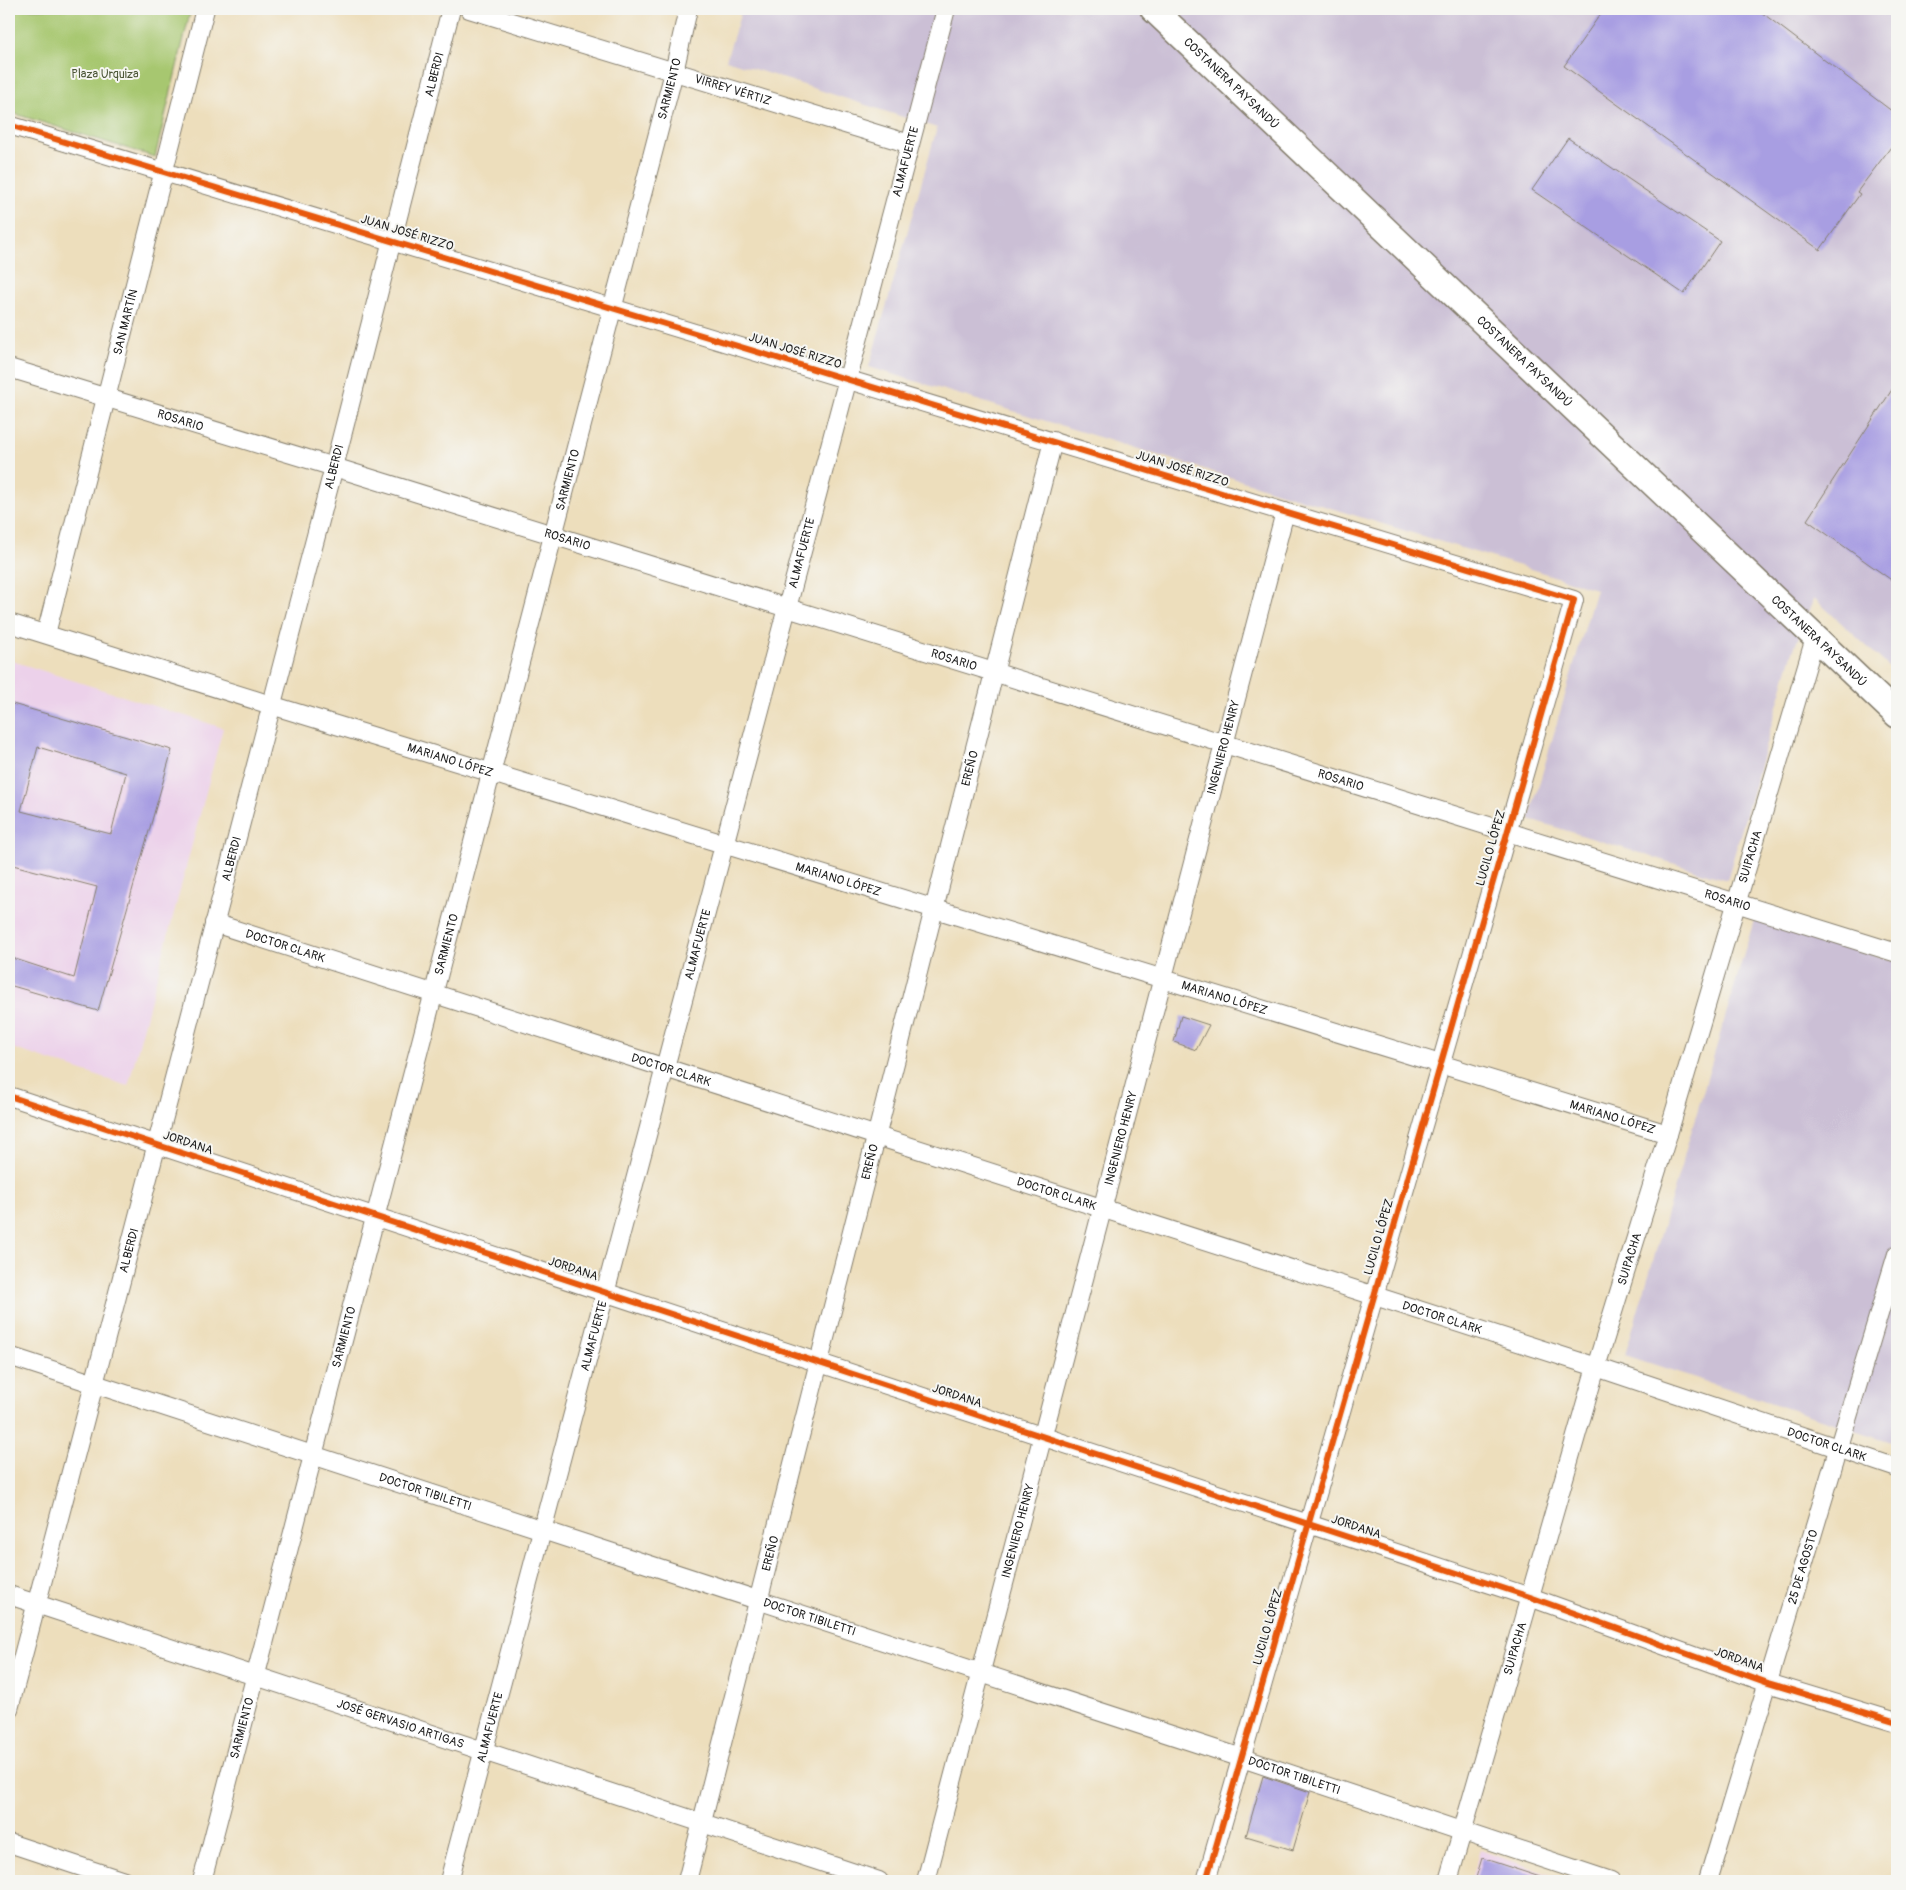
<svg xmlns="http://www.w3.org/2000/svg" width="1906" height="1890" font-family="Pangolin,sans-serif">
  <rect width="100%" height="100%" fill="#f6f6f2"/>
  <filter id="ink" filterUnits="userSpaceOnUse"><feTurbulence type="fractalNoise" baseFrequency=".02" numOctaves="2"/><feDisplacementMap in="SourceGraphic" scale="10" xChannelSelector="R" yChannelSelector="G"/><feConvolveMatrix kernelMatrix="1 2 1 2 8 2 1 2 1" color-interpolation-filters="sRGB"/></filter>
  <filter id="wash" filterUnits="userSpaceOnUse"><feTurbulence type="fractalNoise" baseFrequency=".0096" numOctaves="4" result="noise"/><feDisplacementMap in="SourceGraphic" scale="20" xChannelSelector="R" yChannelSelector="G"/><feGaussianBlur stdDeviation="1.12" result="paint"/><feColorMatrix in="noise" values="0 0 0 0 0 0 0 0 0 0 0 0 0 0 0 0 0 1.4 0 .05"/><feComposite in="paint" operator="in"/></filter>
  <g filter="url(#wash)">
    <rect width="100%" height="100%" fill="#eddebc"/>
    <g fill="#ecd1ea">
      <path d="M9,660L223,728L128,1086L9,1047Z"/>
      <path d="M1480,1850L1567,1881H1470Z"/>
    </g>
    <g fill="#cbbfd5">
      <path d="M742,9H1892L1897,13V674L1814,598L1792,654L1727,880L1529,819L1596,589L869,367L937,128L726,60Z"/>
      <path d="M1754,920L1897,961V1444L1625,1355Z"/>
    </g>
    <path fill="#a7c76f" stroke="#627246" d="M9,9H191L155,157L9,112Z"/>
    <g id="blocks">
      <g fill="#a89ee2" fill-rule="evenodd">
        <path d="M1604,9H1757L1897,115V139L1857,192L1860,194L1820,250L1564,66Z"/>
        <path d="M1568,138L1720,241L1684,294L1532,190Z"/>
        <path d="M1897,382V584L1807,520Z"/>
        <path d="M9,703L172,750L98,1011L9,985V957L74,978L97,887L9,864ZM38,747L126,773L111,834L21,811Z"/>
        <path d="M1181,1016L1209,1025L1196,1050L1174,1042Z"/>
        <path d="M1263,1776L1310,1792L1293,1850L1246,1836Z"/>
        <path d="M1482,1858L1543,1878V1881H1475Z"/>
      </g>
    </g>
  </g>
  <g filter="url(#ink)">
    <use href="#blocks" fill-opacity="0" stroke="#847d6c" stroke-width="1"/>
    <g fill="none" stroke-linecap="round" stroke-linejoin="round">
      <g stroke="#847d6c" stroke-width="20">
        <g id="minor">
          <path id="s1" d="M469,9L910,144"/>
          <path d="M9,125L1574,600L1206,1881"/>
          <path id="s2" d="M9,368L334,467L1897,953"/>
          <path id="s3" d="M9,623L271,705L1668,1134"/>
          <path id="s4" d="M46,634L205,9"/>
          <path id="s5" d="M214,923L1596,1367L1897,1468"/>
          <path d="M9,1096L1530,1597L1768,1683L1897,1722"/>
          <path id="s6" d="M9,1356L1242,1758L1611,1881"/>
          <path id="s7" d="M9,1595L879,1881"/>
          <path id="s8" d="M9,1709L334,467L451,9"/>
          <path d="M9,1843L124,1881"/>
          <path id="s9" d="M202,1881L674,72L688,9"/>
          <path id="s10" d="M449,1881L946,9"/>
          <path id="s11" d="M687,1881L1053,441"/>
          <path id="s12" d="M926,1881L1285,512"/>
          <path id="s13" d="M1448,1881L1596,1367L1668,1134L1815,638"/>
          <path id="s14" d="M1708,1881L1897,1254"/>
        </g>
      </g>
      <g stroke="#847d6c" stroke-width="28">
        <g id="secondary">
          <path id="s15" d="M1153,9L1897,715"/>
        </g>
      </g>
      <use href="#minor" stroke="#fff" stroke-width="18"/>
      <use href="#secondary" stroke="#fff" stroke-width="25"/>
      <g stroke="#f6f6f2" stroke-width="9">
        <g id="cycleway">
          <path d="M9,125L1574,600L1206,1881"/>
          <path d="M9,1096L1530,1597L1768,1683L1897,1722"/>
        </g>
      </g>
      <use href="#cycleway" stroke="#e8590c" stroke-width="6"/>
    </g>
  </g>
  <g text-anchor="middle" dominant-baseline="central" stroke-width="4" stroke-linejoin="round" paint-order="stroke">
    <g font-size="12" fill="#4d5839" stroke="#f6f6f2">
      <text x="105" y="74">Plaza Urquiza</text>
    </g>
    <g font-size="12" fill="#1c1c1c" stroke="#f6f6f2">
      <text stroke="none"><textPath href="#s8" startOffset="1689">ALBERDI</textPath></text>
      <text stroke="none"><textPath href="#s15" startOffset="108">COSTANERA PAYSANDÚ</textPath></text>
      <text stroke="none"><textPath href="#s9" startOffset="1852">SARMIENTO</textPath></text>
      <text stroke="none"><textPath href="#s1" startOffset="276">VIRREY VÉRTIZ</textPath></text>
      <text stroke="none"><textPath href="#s10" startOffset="1779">ALMAFUERTE</textPath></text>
      <text transform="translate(407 233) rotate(17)">JUAN JOSÉ RIZZO</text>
      <text stroke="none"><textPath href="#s4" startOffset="322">SAN MARTÍN</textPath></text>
      <text transform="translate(795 351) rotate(17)">JUAN JOSÉ RIZZO</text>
      <text stroke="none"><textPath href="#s15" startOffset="512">COSTANERA PAYSANDÚ</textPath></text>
      <text stroke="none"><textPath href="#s2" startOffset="179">ROSARIO</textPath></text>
      <text stroke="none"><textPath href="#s8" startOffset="1284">ALBERDI</textPath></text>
      <text transform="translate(1182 469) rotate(17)">JUAN JOSÉ RIZZO</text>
      <text stroke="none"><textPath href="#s9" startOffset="1448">SARMIENTO</textPath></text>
      <text stroke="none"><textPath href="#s2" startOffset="584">ROSARIO</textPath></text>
      <text stroke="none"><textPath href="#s10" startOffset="1374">ALMAFUERTE</textPath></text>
      <text stroke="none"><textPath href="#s15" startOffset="918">COSTANERA PAYSANDÚ</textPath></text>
      <text stroke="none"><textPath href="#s2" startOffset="989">ROSARIO</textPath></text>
      <text stroke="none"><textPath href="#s12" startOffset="1172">INGENIERO HENRY</textPath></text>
      <text stroke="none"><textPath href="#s3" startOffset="462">MARIANO LÓPEZ</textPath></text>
      <text stroke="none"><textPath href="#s11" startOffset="1148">EREÑO</textPath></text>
      <text stroke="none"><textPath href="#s2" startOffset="1394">ROSARIO</textPath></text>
      <text transform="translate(1491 848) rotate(-74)">LUCILO LÓPEZ</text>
      <text stroke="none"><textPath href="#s13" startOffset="1068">SUIPACHA</textPath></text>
      <text stroke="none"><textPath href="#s8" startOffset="879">ALBERDI</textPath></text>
      <text stroke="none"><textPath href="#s3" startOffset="868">MARIANO LÓPEZ</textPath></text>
      <text stroke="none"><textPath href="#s2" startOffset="1799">ROSARIO</textPath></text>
      <text stroke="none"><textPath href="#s9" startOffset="968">SARMIENTO</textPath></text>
      <text stroke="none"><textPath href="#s10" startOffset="969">ALMAFUERTE</textPath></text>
      <text stroke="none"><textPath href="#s5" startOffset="75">DOCTOR CLARK</textPath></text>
      <text stroke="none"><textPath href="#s3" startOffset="1272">MARIANO LÓPEZ</textPath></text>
      <text stroke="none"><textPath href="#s5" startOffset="480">DOCTOR CLARK</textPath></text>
      <text stroke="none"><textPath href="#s3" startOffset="1678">MARIANO LÓPEZ</textPath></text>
      <text stroke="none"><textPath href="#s12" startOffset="768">INGENIERO HENRY</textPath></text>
      <text transform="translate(188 1143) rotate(18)">JORDANA</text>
      <text stroke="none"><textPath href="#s11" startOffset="742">EREÑO</textPath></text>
      <text stroke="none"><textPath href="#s5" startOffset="885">DOCTOR CLARK</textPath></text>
      <text transform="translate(1379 1237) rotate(-74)">LUCILO LÓPEZ</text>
      <text stroke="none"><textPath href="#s8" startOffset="474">ALBERDI</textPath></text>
      <text stroke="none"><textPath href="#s13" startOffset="648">SUIPACHA</textPath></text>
      <text transform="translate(573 1269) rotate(18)">JORDANA</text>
      <text stroke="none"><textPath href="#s5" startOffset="1290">DOCTOR CLARK</textPath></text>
      <text stroke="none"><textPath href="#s10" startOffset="564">ALMAFUERTE</textPath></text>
      <text stroke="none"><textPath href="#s9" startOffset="562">SARMIENTO</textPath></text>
      <text transform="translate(957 1396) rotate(18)">JORDANA</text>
      <text stroke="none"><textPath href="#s5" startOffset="1695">DOCTOR CLARK</textPath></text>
      <text stroke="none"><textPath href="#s6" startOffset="438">DOCTOR TIBILETTI</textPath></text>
      <text transform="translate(1356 1527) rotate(18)">JORDANA</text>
      <text stroke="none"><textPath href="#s12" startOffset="362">INGENIERO HENRY</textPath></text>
      <text stroke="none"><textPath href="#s11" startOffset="338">EREÑO</textPath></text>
      <text stroke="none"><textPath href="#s14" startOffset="328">25 DE AGOSTO</textPath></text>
      <text stroke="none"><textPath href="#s6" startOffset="842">DOCTOR TIBILETTI</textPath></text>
      <text transform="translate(1268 1627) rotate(-74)">LUCILO LÓPEZ</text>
      <text stroke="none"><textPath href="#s13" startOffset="242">SUIPACHA</textPath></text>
      <text transform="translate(1739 1660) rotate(20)">JORDANA</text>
      <text stroke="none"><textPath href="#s7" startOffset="412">JOSÉ GERVASIO ARTIGAS</textPath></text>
      <text stroke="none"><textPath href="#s10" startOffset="159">ALMAFUERTE</textPath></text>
      <text stroke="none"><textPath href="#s9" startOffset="158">SARMIENTO</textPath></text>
      <text stroke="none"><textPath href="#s6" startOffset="1352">DOCTOR TIBILETTI</textPath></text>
    </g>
  </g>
  <rect width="1906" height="1890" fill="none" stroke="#f6f6f2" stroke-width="30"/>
</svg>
